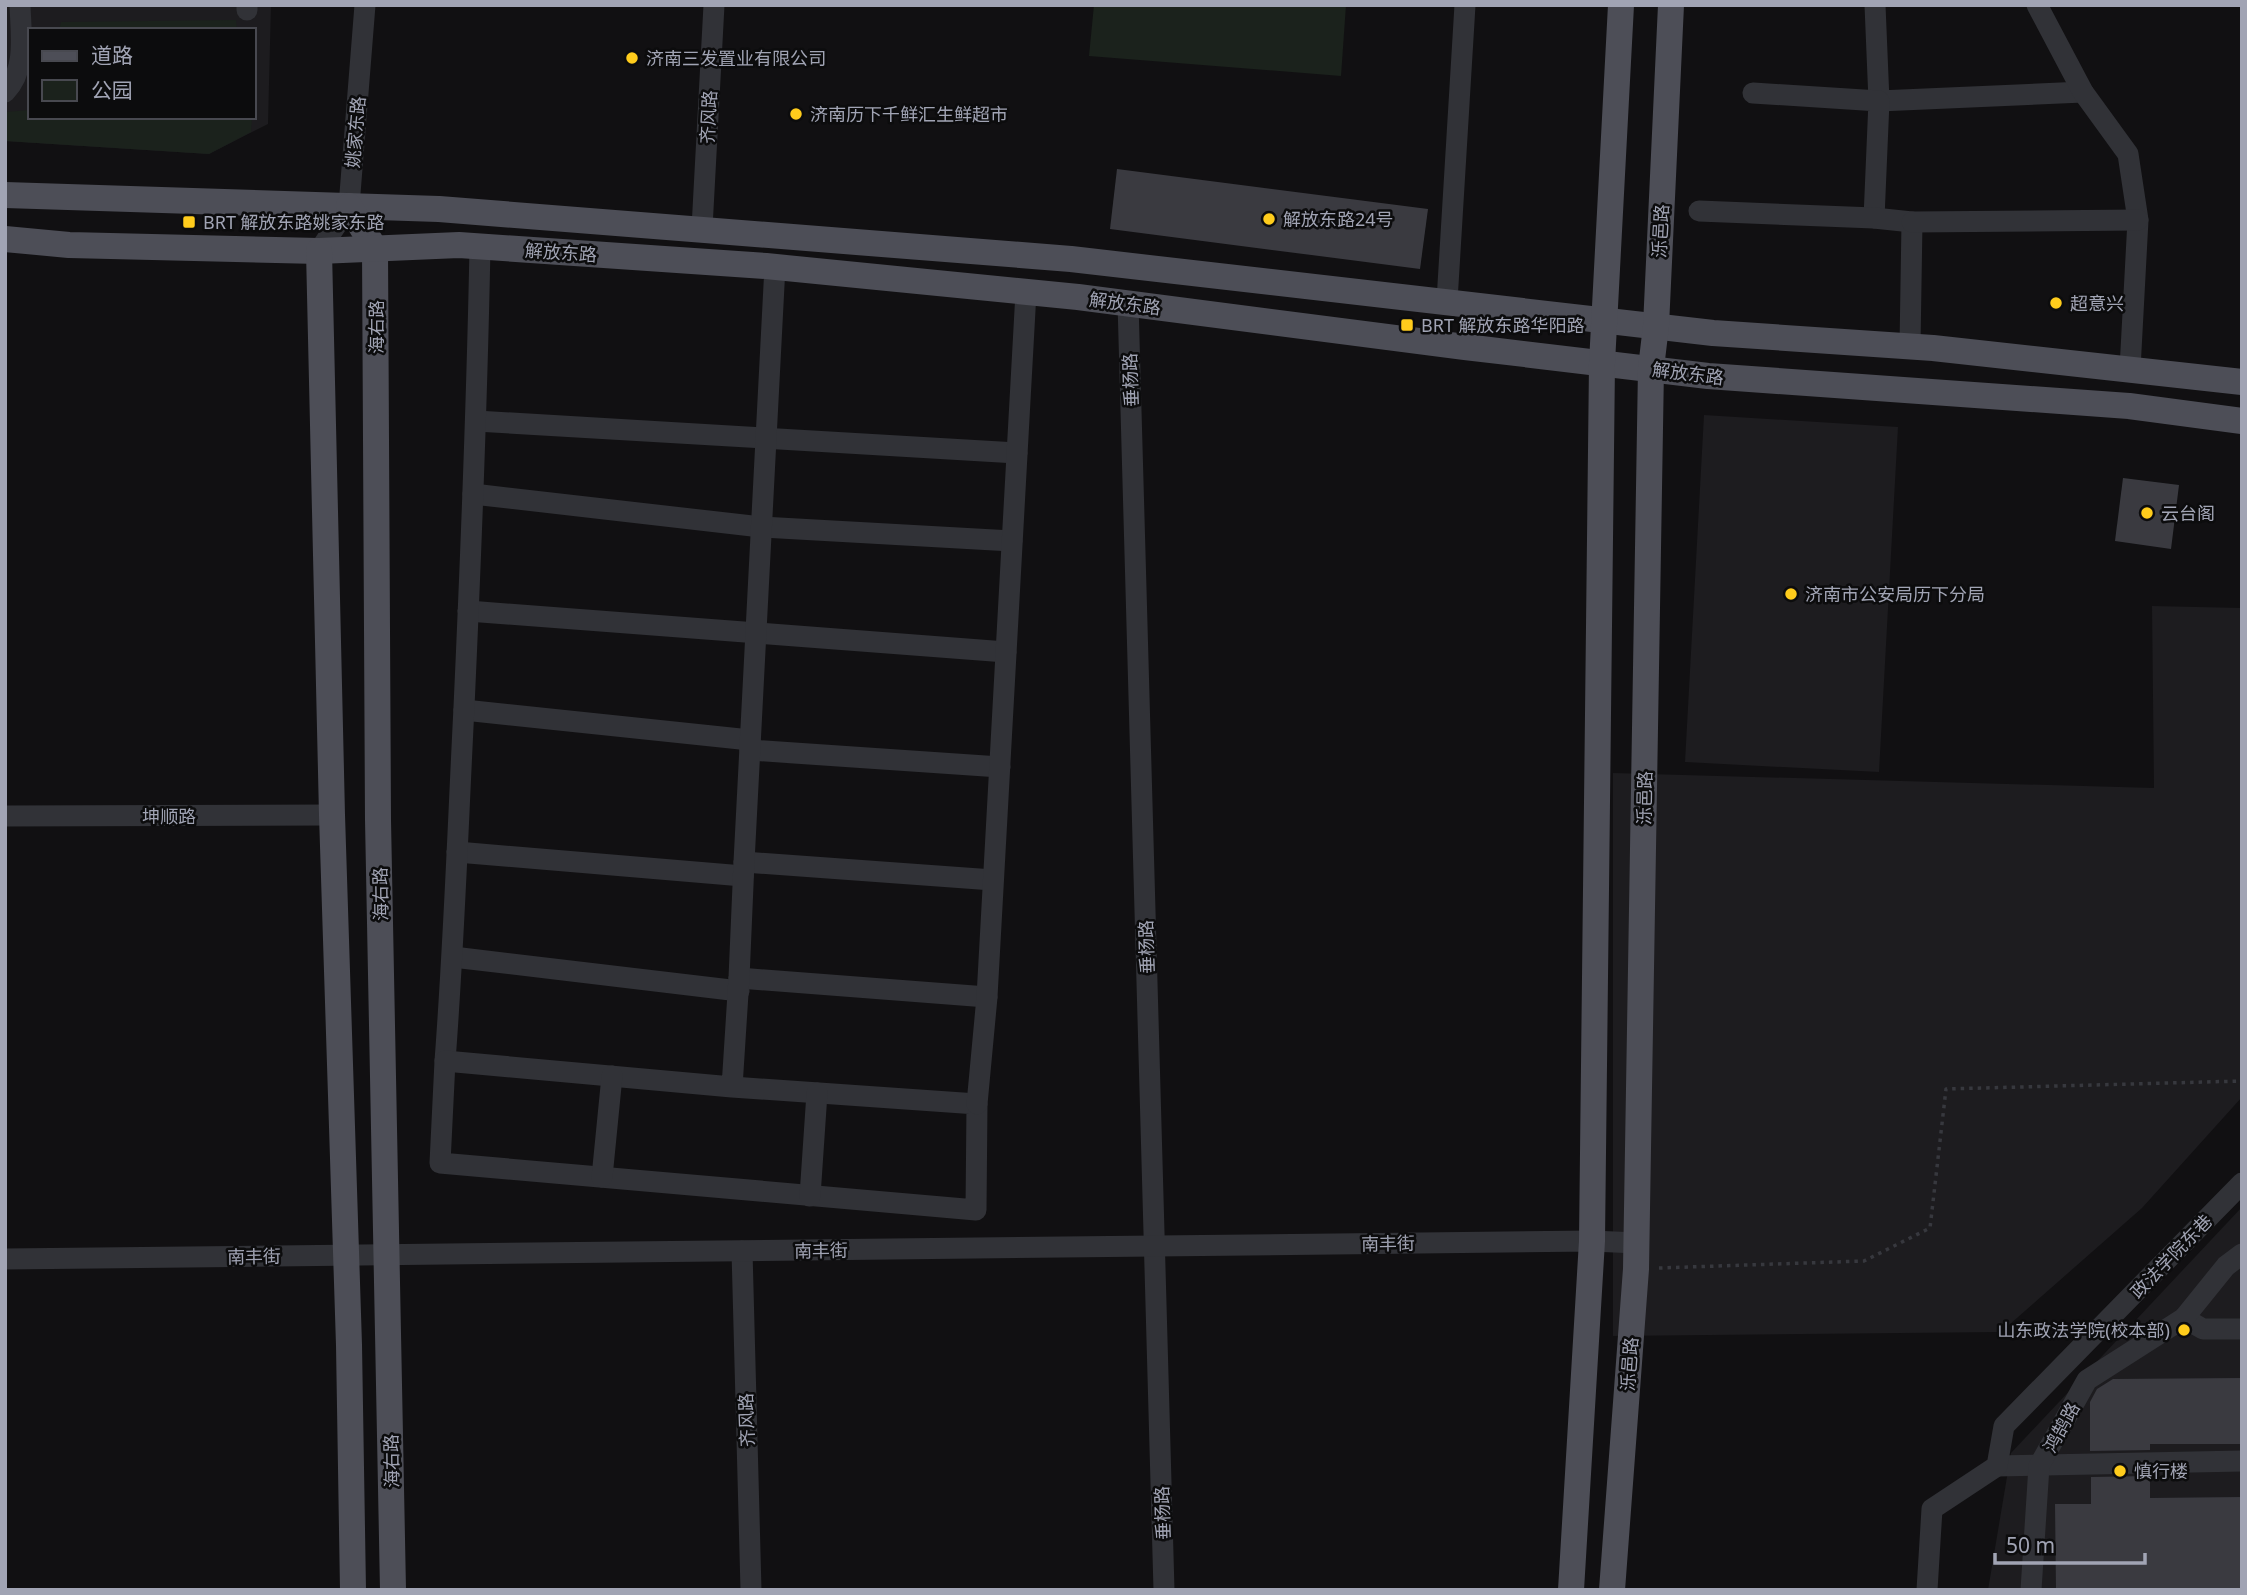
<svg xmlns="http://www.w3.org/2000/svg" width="2247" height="1595" font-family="'Noto Sans','Noto Sans SC',sans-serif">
  <rect width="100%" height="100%" fill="#111012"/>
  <g fill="#1d1c1f" fill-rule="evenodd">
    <path d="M5,5H271L268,124L209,154L5,141ZM30,30H254V117H30Z"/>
    <path d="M1704,415L1898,427L1879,772L1685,762Z"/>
    <path d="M2152,606L2242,608V1097L2142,1208L2001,1332L1613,1336V773L2154,788Z"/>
    <path d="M2242,1207V1590H1988L2011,1453Z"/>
  </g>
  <g fill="#1b221c">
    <path d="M1094,5H1346L1341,76L1089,56Z"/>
    <path d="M236,20L237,30H59L61,22Z"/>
    <path d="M30,110V117H252L251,132L209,154L5,141V112Z"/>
  </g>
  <g fill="#3a3a40">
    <path d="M1117,169L1428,209L1420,269L1110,229Z"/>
    <path d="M2123,478L2179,485L2171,549L2115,541Z"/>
    <path d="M2242,1378V1444H2150V1450L2090,1451V1402L2097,1389L2113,1379Z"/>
    <path d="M2150,1476V1498L2242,1497V1588L2056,1590L2055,1504H2091V1477Z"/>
  </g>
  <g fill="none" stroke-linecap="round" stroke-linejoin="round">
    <path stroke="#37383e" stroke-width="3.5" stroke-dasharray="3.5 5" stroke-linecap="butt" d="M1659,1268L1864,1261L1930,1228L1946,1089L2242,1081"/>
    <g stroke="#313237" stroke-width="21">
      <path d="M1875,5L1879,101L2083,92"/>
      <path d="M2037,5L2083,92L2128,154L2138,220L2130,369"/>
      <path d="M247,10V5"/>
      <path d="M5,92C27,69 21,36 20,5"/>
      <path d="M1753,93L1879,101L1874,218"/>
      <path d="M1699,211L1874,218L1912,222L1910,346"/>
      <path d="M1912,222L2138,220"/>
      <path d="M702,228L714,5"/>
      <path d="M319,251L349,206L365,5"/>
      <path d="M1447,301L1465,5"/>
      <path d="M1128,303L1164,1590"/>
      <path d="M476,421L1017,453"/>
      <path d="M473,494L761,527L1012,541"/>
      <path d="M468,611L1006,652"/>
      <path d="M464,710L750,740"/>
      <path d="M750,750L1000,767"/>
      <path d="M5,816L332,815"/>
      <path d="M457,852L743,876"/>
      <path d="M744,862L993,880"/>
      <path d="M453,957L739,991"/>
      <path d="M739,978L987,997"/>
      <path d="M445,1061C454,943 458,825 464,707C471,554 477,400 480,247"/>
      <path d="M732,1087L977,1104L976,1210L440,1163L445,1061L732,1087L739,978L744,862L775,266"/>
      <path d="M977,1104L987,997L1026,292"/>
      <path d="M602,1177L612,1076"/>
      <path d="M810,1196L817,1093"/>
      <path d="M742,1251L751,1590"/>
      <path d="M5,1259L1592,1241L1637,1243"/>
      <path d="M2184,1318L2203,1329H2242"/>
      <path d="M1997,1466L2242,1461"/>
      <path d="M1927,1590L1932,1509L1997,1466L2004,1426L2242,1183"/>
      <path d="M2031,1590L2039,1466L2087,1380L2184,1318L2226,1266L2242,1254"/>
    </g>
    <g stroke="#4d4e57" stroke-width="26">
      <path d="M5,195L439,209L1071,259L1713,333L1933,348L2242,382"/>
      <path d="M349,206L375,249L378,820L393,1590"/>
      <path d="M5,239L69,245L319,251L459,245L766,266L1078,297L1465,347L1708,376L2129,406L2242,421"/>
      <path d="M319,251L332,815L349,1345L353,1590"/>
      <path d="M1571,1590L1592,1241L1602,363L1621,5"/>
      <path d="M1612,1590L1636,1269L1651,368L1656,326L1671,5"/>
    </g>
  </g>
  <g fill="#ffcc1c" stroke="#0c0c0d" stroke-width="2.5">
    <circle cx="632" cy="58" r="7"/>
    <circle cx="796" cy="114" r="7"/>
    <circle cx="1269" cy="219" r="7"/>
    <rect x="182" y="215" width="14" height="14" rx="3.5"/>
    <circle cx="2056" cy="303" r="7"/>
    <rect x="1400" y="318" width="14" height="14" rx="3.5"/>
    <circle cx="2147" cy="513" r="7"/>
    <circle cx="1791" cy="594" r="7"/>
    <circle cx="2184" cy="1330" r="7"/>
    <circle cx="2120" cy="1471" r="7"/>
  </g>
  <g text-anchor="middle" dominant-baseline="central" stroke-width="5" stroke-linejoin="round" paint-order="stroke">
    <g font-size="18" fill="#a1a4b4" stroke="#0c0c0d" text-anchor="start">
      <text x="646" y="58">济南三发置业有限公司</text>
      <text x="810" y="114">济南历下千鲜汇生鲜超市</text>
      <text x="1283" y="219">解放东路24号</text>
      <text x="203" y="222">BRT 解放东路姚家东路</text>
      <text x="2070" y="303">超意兴</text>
      <text x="1421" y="325">BRT 解放东路华阳路</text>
      <text x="2161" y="513">云台阁</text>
      <text x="1805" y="594">济南市公安局历下分局</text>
      <text x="2170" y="1330" text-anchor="end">山东政法学院(校本部)</text>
      <text x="2134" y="1471">慎行楼</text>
    </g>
    <g font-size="18" fill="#a1a4b4" stroke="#0c0c0d">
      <text transform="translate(708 117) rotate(-87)">齐风路</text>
      <text transform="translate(355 132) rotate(-85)">姚家东路</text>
      <text transform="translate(1660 231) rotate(-87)">泺邑路</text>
      <text transform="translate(561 252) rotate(4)">解放东路</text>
      <text transform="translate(1125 303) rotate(7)">解放东路</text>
      <text transform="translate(376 327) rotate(-90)">海右路</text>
      <text transform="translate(1688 373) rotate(7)">解放东路</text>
      <text transform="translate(1130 380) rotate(-92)">垂杨路</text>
      <text transform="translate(1644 798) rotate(-89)">泺邑路</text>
      <text x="169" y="816">坤顺路</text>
      <text transform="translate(380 894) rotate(-91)">海右路</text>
      <text transform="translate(1146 947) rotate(-92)">垂杨路</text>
      <text transform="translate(1388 1243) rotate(-1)">南丰街</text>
      <text transform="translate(821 1250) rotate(-1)">南丰街</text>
      <text transform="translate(254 1256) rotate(-1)">南丰街</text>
      <text transform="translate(2171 1256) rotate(-46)">政法学院东巷</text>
      <text transform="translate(1629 1364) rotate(-86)">泺邑路</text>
      <text transform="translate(746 1420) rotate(-92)">齐风路</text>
      <text transform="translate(2061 1427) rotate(-61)">鸿鹄路</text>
      <text transform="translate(391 1461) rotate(-91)">海右路</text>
      <text transform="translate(1162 1513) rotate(-92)">垂杨路</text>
    </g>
  </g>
  <rect width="2247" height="1595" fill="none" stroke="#a1a4b4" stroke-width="14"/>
  <rect x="28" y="28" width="228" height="91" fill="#0c0c0d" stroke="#484950" stroke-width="2"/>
  <rect x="42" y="51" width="35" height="10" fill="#4d4e57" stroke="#484950" stroke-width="2"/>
  <text x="91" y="63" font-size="21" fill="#a1a4b4">道路</text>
  <rect x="42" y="80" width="35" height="21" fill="#1b221c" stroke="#484950" stroke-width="2"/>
  <text x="91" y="98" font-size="21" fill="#a1a4b4">公园</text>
  <path d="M1995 1553v10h150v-10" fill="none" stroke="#a1a4b4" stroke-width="3.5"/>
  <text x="2006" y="1553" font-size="21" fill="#a1a4b4" stroke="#0c0c0d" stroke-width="5" paint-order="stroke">50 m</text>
</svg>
